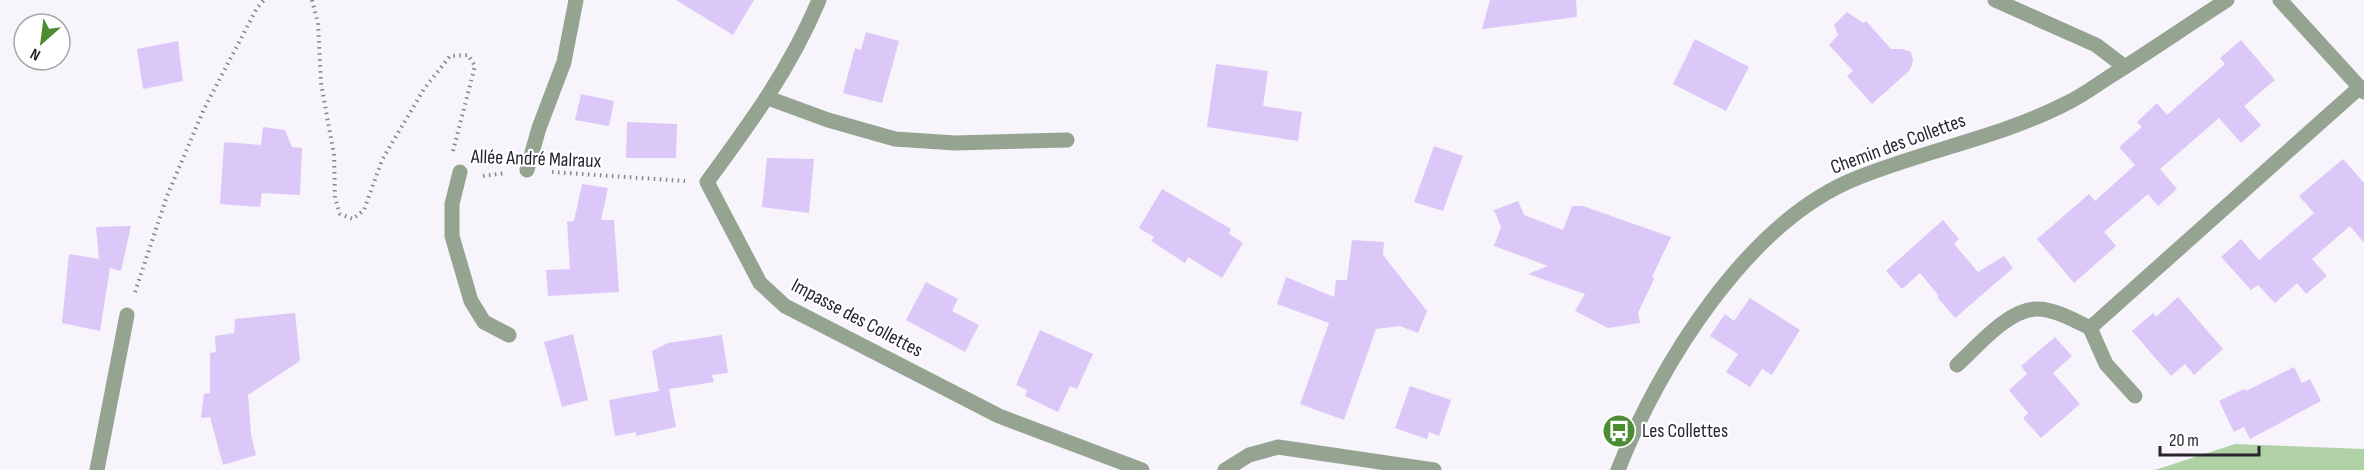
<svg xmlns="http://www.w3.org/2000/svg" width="2364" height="470" font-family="'Sofia Sans Condensed',sans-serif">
  <rect width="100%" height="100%" fill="#f7f4fb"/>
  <path fill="#b0d0a5" d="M2235,444L2364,449V470H2155Z"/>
  <g fill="#dbc8f8">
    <path d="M676,0H754L733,35Z"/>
    <path d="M1490,0H1576L1577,17L1482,29Z"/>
    <path d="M1847,12L1863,23L1866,21L1891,49H1902L1911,52L1913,61L1910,70L1872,104L1847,76L1853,71L1829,45L1838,35L1834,25Z"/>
    <path d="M866,32L899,41L882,103L843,93L855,48L861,50Z"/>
    <path d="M1695,39L1749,67L1726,111L1673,84Z"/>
    <path d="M2241,40L2275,80L2244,106L2261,125L2241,143L2219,118L2160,169L2177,189L2158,206L2148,194L2104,232L2116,246L2074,283L2037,239L2089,194L2095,201L2135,165L2119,147L2142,127L2137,122L2157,103L2167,115L2225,64L2220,58Z"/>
    <path d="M178,41L183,81L143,89L137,49Z"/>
    <path d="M1216,64L1268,71L1263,106L1302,112L1298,141L1207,127Z"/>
    <path d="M581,94L614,101L609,126L575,120Z"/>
    <path d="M627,122L677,124L676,158H626Z"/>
    <path d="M263,127L285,130L292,147L302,148L300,195L262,193L260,207L220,204L224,142L261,145Z"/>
    <path d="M1434,146L1463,156L1443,211L1414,202Z"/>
    <path d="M767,158L814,159L809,213L762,207Z"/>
    <path d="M2343,159L2364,183V243L2350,226L2312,259L2327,276L2306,294L2297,283L2275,303L2258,285L2251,290L2221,257L2241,239L2259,260L2314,213L2299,196Z"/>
    <path d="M582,184L608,188L601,220H614L619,292L548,296L546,270L570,269L567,222L574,221Z"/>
    <path d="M1162,189L1231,229L1229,234L1243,243L1222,278L1188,257L1185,263L1151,241L1154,237L1139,228Z"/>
    <path d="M1518,201L1524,215L1563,230L1572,206H1583L1671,237L1652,277L1654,279L1638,313L1640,323L1608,328L1575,311L1585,294L1528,274L1548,266L1494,246L1501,227L1494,210Z"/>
    <path d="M1943,220L1959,239L1954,244L1978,272L2004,256L2013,268L1955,318L1937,297L1939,296L1920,273L1902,289L1886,271Z"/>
    <path d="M131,226L121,271L110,268L100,331L62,323L69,254L99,259L96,227Z"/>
    <path d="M1352,240L1384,242L1383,255L1427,311L1418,333L1400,326L1376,329L1344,420L1300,404L1329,323L1277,304L1286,277L1334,297L1336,280H1347Z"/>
    <path d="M926,282L958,299L952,311L979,325L965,352L906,320Z"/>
    <path d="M2178,297L2223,349L2194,375L2185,364L2171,376L2132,331L2153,313L2156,317Z"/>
    <path d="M1750,298L1800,330L1772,375L1762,369L1750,387L1726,372L1738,354L1710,336L1725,314L1734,321Z"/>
    <path d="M295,313L300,361L248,395L251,434L256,455L223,465L210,417L201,418L204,394L210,393V353L216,352L215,336L234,333L235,319Z"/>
    <path d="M1040,330L1093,354L1077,389L1070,386L1058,412L1025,396L1027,390L1016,385Z"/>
    <path d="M573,334L588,400L562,407L544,342Z"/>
    <path d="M722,335L728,373L712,375L714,382L669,389L676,427L636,436V432L615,436L609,400L664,390L659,391L652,351L668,343Z"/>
    <path d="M2055,337L2072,356L2053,373L2080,404L2041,438L2023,418L2028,413L2009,390L2027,374L2021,366Z"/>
    <path d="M2294,367L2302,383L2310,379L2321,401L2250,439L2244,427L2234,432L2219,401L2244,389L2246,391Z"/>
    <path d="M1410,386L1451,400L1439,436L1429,432L1427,439L1395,428Z"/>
  </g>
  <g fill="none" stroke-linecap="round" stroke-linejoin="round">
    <g stroke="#88848e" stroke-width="4" stroke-dasharray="1.5 4.5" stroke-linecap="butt">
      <path d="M312,0L318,23L321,83L334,155L335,198L340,214L353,219L364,210L382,160L424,89L450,56L468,55L475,66L453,151"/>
      <path d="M552,172L685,181"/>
      <path d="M483,176L506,173"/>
      <path d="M135,292L167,196L204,109L257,8L264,0"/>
    </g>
    <g stroke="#95a391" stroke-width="15">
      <path d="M819,0C790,69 751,122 707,182L760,283L785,306L999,416L1142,470"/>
      <path d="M1995,0L2096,45L2125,67"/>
      <path d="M2280,0L2364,92"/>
      <path d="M768,98L828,120L895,139L955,143L1067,140"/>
      <path d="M527,170L539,128L564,62L576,0"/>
      <path d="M460,172L452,204V236L471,301L484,322L509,335"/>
      <path d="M1957,365C1977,347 2008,309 2037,309C2055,309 2074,320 2090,328"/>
      <path d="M2135,396L2106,364L2090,328L2360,87"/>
      <path d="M97,470L127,315"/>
      <path d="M1225,470L1249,455L1278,447L1434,470"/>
      <path d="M1618,470C1659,365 1748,221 1857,178C1926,150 2001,137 2067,103C2082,96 2095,86 2109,77C2149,52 2188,25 2227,0"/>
    </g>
  </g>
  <defs>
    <g id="bus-disc" transform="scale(1.725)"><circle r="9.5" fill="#4b8d30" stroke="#fff"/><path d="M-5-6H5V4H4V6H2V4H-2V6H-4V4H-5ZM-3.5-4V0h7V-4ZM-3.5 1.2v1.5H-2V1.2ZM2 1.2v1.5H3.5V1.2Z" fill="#fff"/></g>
  </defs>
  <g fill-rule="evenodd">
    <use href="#bus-disc" x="1619" y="431"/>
  </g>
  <g text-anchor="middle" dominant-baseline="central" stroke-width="4.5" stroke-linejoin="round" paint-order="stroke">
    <g font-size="20" fill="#292430" stroke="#fff">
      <text transform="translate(1898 144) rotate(-20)">Chemin des Collettes</text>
      <text transform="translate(536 159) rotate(2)">Allée André Malraux</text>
      <text transform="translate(857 318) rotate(28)">Impasse des Collettes</text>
    </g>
    <g font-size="20" fill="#292430" stroke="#fff" text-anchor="start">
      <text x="1642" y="431">Les Collettes</text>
    </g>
  </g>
  <g transform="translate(42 42) rotate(208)"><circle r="28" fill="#ffffff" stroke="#a9a7ac" stroke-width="1.5"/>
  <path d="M0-4.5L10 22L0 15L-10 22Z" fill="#4b8d30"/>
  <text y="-9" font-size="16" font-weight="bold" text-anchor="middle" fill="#292430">N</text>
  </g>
  <path d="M2160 446v9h99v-9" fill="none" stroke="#292430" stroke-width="3"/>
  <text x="2169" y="446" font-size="18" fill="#292430" stroke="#ffffff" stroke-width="4.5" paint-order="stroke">20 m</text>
</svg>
